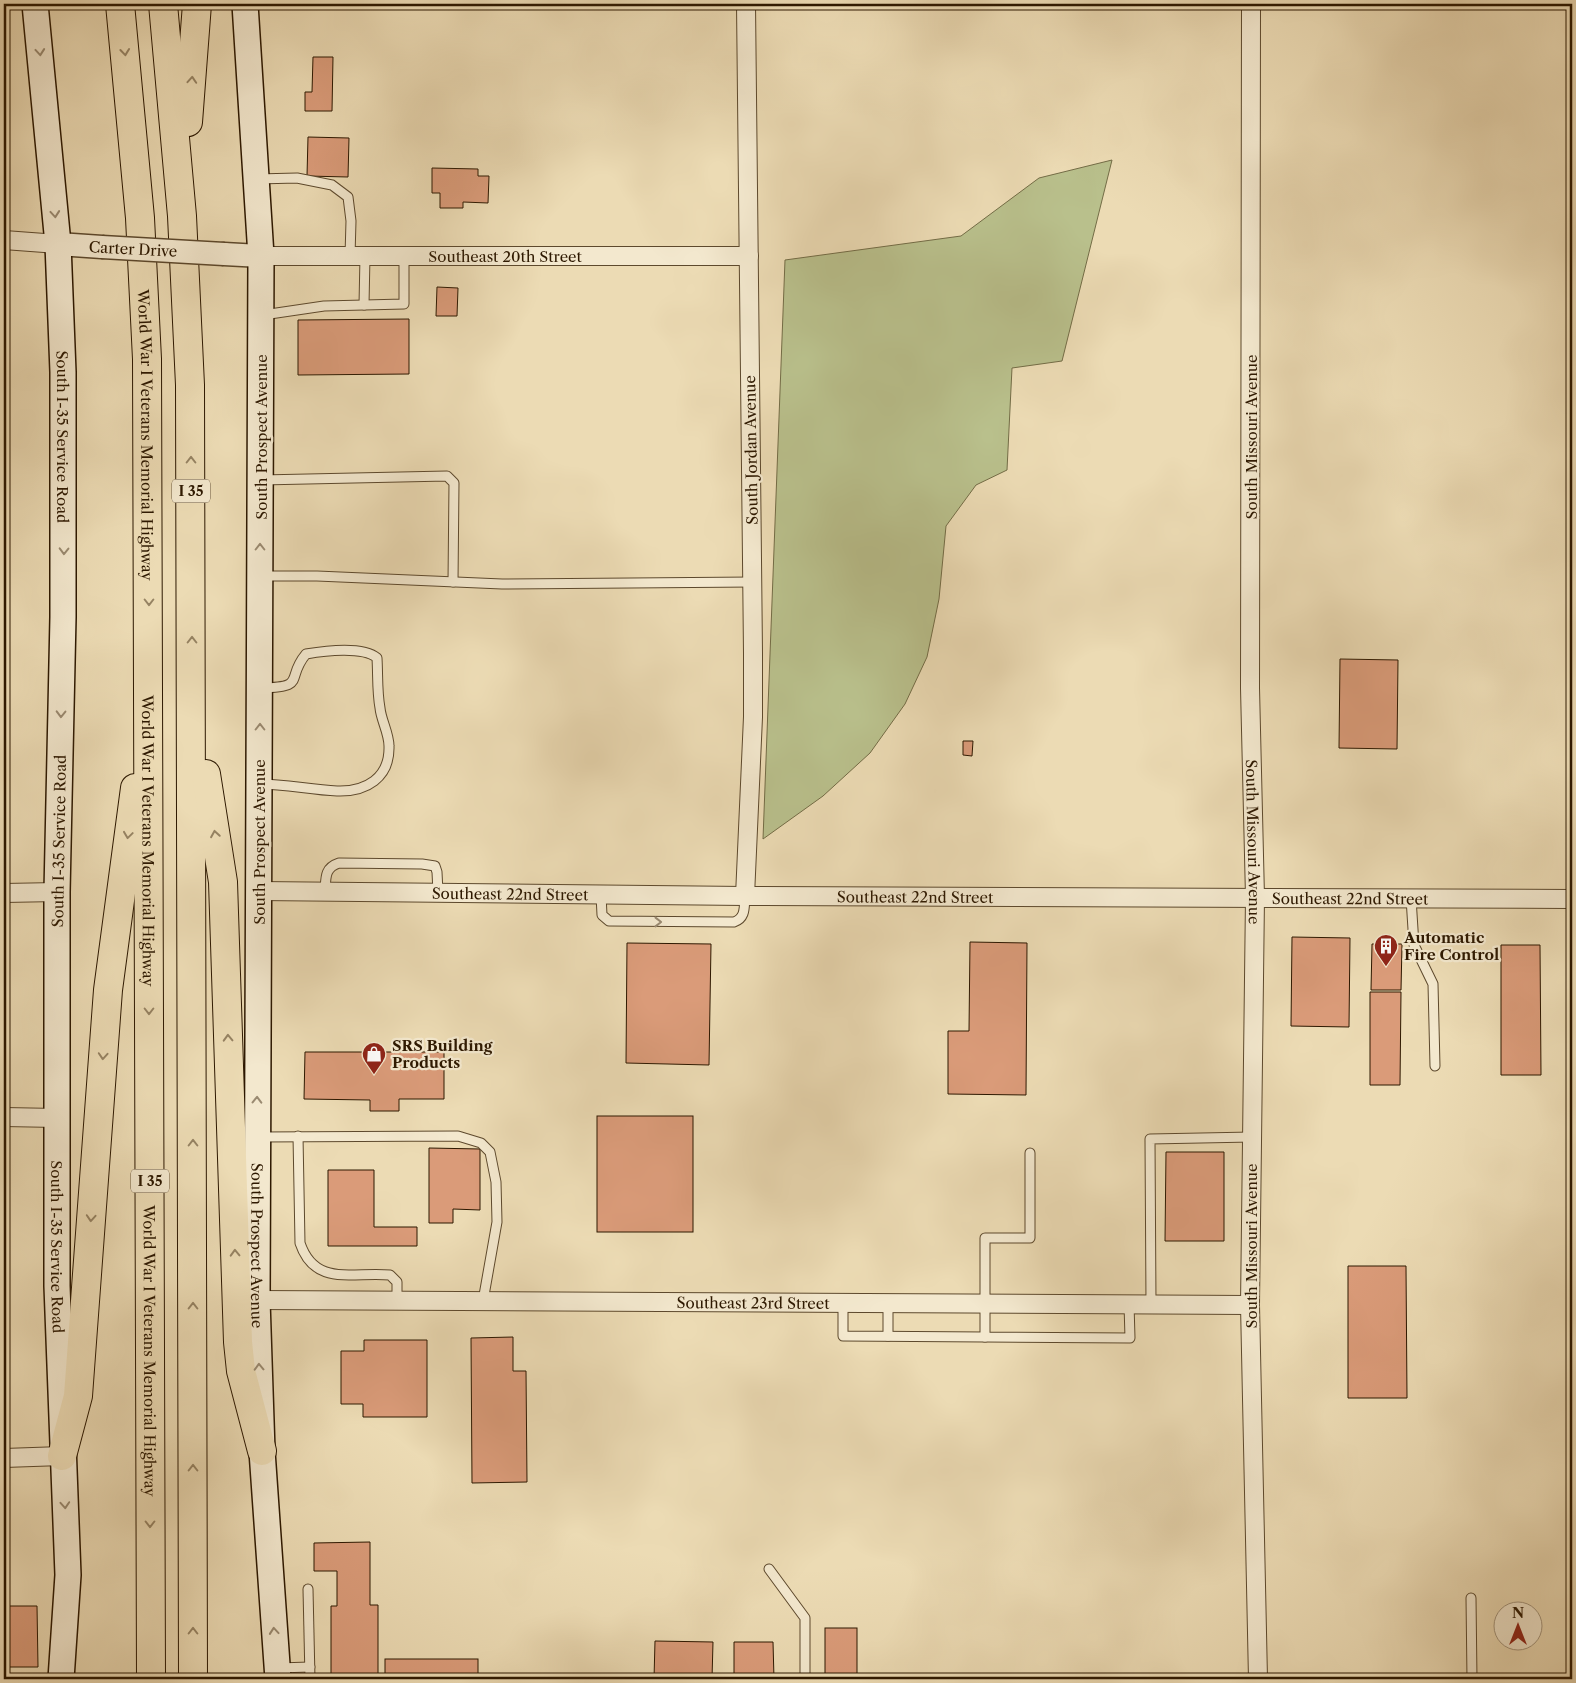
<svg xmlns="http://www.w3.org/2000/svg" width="1576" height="1683" font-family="'Libre Caslon Text',serif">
  <rect width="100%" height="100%" fill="#ecdbb4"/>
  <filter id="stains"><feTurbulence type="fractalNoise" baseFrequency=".004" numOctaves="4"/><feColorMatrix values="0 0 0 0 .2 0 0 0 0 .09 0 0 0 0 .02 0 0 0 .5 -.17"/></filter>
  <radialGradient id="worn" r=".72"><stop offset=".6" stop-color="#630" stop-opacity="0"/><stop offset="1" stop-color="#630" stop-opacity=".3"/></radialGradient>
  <path fill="#b9c08c" stroke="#736c46" d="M1112,160L1062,361L1012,368L1007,470L976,485L946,526L939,599L927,657L905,704L870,753L823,796L763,839L785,260L961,236L1039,178Z"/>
  <g fill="#da9b79" stroke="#2d1800">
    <path d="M313,57H333L332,111H305V92H312Z"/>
    <path d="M308,137L349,138L348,177L307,176Z"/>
    <path d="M432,168L478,169V176H489L488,203L463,202V208H440V193H432Z"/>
    <path d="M437,287L458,288L457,316H436Z"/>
    <path d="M409,319V374L298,375V320Z"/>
    <path d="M1340,659L1398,660L1397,749L1339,748Z"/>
    <path d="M963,741H973L972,756L963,755Z"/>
    <path d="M1292,937L1350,938L1349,1027L1291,1026Z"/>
    <path d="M970,942L1027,943L1026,1095L948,1094V1031H969Z"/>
    <path d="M627,943L711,944L709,1065L626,1063Z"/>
    <path d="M1372,944H1402L1401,990H1371Z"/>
    <path d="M1501,945H1540L1541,1075H1501Z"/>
    <path d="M1370,992H1401L1400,1085H1370Z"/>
    <path d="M305,1052H444V1099H399V1111H370V1100L304,1099Z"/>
    <rect x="597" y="1116" width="96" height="116"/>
    <path d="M429,1148L480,1149V1210L453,1209V1223H429Z"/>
    <path d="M1166,1152H1224V1241H1165Z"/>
    <path d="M328,1170H374V1227H417V1246H328Z"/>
    <path d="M1348,1266H1406L1407,1398H1348Z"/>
    <path d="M513,1337V1371H526L527,1482L472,1483L471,1338Z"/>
    <path d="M364,1340H427V1417H363V1404H341V1351H364Z"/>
    <path d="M370,1542V1605H378V1679H331V1606H337V1571H314V1543Z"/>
    <path d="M4,1606H37L38,1667H4Z"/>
    <rect x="825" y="1628" width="32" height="51"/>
    <path d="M655,1641L713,1642L712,1679H654Z"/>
    <path d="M734,1642H773L774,1679H734Z"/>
    <rect x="385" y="1659" width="93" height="20"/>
  </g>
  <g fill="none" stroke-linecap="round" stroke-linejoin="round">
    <g stroke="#5d492d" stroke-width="11">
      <g id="service">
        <path d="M257,179L297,178L332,185L348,197L351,221L350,256"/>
        <path d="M364,305L365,256"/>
        <path d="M263,315L324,306L404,304V256"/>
        <path d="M261,480L447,476L454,483L453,582"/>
        <path d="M261,576H317L502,584L753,582"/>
        <path d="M260,784C286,784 311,790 337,791C366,792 390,778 389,746C389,733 381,720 380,708C377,692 378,675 377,658C363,646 324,651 306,654C285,679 308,687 261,688"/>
        <path d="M325,892C326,878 324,868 339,863L422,864L435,866L437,872L438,893"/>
        <path d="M601,895L602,915L609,921L734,922C746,918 744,907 745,896"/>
        <path d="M1411,898L1414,945L1433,984L1435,1066"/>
        <path d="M298,1136L300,1243C315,1288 354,1271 390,1275L397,1282V1302"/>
        <path d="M260,1137L458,1136L481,1143L490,1152L496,1182L497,1222L483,1301"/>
        <path d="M1030,1153V1238H985V1337L1130,1338L1129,1304"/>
        <path d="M843,1303V1336L985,1337"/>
        <path d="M888,1303V1336"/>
        <path d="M1151,1304L1150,1139L1252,1137"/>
        <path d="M769,1569L805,1618V1679"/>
        <path d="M308,1589L310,1679"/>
        <path d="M1471,1598L1472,1679"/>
        <path d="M278,1668L310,1667"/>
      </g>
    </g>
    <g stroke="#5d492d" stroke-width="20">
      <g id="minor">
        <path id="s1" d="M1251,4L1250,688L1255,897L1250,1305L1258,1679"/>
        <path d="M4,240L58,244"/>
        <path id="s2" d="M261,256H749"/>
        <path id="s3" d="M259,891L745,896L1572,899"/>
        <path d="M4,893L57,892"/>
        <path d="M745,896L753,717V653L746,4"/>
        <path d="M4,1117L57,1118"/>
        <path id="s4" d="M257,1300L1250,1305"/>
        <path d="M4,1458L62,1456"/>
      </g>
    </g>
    <g stroke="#5d492d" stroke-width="25">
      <g id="tertiary">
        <path d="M58,244L102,247"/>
        <path d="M224,254L261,256"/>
      </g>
    </g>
    <g stroke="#2d1800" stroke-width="28">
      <g id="secondary">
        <path id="s5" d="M35,4L58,244L63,372V617L57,892V1286L68,1575L61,1679"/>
        <path id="s6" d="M245,4L261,256L257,1300L262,1451L278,1679"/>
      </g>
    </g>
    <g stroke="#2d1800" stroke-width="30">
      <g id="motorway">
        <path id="s7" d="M120,4L140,218L147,359L151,1679"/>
        <path d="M163,4L182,216L190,385L193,1679"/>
        <path d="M188,122L197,4"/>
        <path d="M206,774L223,882L238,1342L241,1371L262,1451"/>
        <path d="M62,1456L78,1396L108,990L135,788"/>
      </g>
    </g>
    <use href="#service" stroke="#f3e8ce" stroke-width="9"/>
    <use href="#minor" stroke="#f3e8ce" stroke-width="18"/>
    <use href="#tertiary" stroke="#f3e8ce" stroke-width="22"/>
    <use href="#secondary" stroke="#f3e8ce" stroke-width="25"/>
    <use href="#motorway" stroke="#ecdbb4" stroke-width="28"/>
    <g stroke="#5d492d" stroke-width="25" stroke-linecap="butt">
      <path id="tertiary-bridge" d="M102,247L224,254"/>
    </g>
    <use href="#tertiary-bridge" stroke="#f3e8ce" stroke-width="22"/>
  </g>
  <defs><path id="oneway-chevron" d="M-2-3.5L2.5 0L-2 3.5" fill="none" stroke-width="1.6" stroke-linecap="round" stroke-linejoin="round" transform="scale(1.25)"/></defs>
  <g stroke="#9a8a71">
    <use href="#oneway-chevron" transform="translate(40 52) rotate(85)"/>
    <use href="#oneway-chevron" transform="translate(55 214) rotate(85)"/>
    <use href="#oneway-chevron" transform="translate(260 547) rotate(-90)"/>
    <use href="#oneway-chevron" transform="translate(64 551) rotate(91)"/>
    <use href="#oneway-chevron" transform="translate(61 714) rotate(91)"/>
    <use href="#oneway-chevron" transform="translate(260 727) rotate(-90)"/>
    <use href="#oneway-chevron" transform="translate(658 922)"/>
    <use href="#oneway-chevron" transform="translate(257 1100) rotate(-89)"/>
    <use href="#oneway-chevron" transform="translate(259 1367) rotate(-92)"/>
    <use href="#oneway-chevron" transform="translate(65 1505) rotate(86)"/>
    <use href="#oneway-chevron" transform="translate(274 1631) rotate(-95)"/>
  </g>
  <g stroke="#968363">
    <use href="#oneway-chevron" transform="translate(125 52) rotate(84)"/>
    <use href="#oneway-chevron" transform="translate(192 80) rotate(-86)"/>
    <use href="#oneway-chevron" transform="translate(191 460) rotate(-90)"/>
    <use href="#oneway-chevron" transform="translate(149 602) rotate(90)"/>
    <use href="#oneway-chevron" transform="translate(192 640) rotate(-90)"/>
    <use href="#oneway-chevron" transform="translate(215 834) rotate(-99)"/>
    <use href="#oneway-chevron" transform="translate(128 835) rotate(98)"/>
    <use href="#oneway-chevron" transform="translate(149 1011) rotate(90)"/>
    <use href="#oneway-chevron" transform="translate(228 1038) rotate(-92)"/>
    <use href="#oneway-chevron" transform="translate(103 1056) rotate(94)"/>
    <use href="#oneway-chevron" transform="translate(193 1143) rotate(-90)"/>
    <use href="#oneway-chevron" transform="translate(91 1218) rotate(94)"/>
    <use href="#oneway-chevron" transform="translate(235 1253) rotate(-92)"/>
    <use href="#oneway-chevron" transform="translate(193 1306) rotate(-90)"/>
    <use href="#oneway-chevron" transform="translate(193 1468) rotate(-90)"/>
    <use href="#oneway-chevron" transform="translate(150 1524) rotate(90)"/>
    <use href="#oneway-chevron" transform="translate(193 1631) rotate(-90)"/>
  </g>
  <defs>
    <g id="building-pin" transform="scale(1.25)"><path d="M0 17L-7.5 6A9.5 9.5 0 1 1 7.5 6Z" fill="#8f2418" stroke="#f3e8ce"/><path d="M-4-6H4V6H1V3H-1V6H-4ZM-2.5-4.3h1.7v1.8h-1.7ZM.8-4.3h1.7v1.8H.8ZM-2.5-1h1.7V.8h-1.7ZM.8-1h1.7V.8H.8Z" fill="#fff"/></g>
    <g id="shop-pin" transform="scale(1.25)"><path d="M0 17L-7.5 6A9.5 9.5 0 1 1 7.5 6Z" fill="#8f2418" stroke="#f3e8ce"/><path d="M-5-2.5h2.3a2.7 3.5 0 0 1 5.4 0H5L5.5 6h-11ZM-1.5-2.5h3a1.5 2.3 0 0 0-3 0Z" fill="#fff"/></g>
  </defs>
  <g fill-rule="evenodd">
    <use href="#building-pin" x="1386" y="946"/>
    <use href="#shop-pin" x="374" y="1054"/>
  </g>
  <g text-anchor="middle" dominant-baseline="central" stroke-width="4.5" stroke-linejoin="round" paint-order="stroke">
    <g fill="#f3e8ce" stroke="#68563e" stroke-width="1">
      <rect x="172" y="479.5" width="38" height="23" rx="4"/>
      <rect x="131" y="1169.5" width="38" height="23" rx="4"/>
    </g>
    <g font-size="14" font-weight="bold" fill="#2d1800">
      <text x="191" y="491">I 35</text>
      <text x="150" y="1181">I 35</text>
    </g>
    <g font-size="15" fill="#2d1800" stroke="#f3e8ce">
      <text transform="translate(133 249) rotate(3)">Carter Drive</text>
      <text stroke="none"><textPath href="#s2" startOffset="244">Southeast 20th Street</textPath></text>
      <text stroke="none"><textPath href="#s5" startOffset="434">South I-35 Service Road</textPath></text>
      <text stroke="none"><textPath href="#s7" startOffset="432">World War I Veterans Memorial Highway</textPath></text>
      <text transform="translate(261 437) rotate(-90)">South Prospect Avenue</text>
      <text transform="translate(1251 437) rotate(-90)">South Missouri Avenue</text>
      <text transform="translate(751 450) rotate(-91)">South Jordan Avenue</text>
      <text transform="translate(59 841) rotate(-89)">South I-35 Service Road</text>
      <text stroke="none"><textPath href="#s7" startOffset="838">World War I Veterans Memorial Highway</textPath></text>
      <text transform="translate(259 842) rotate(-90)">South Prospect Avenue</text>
      <text stroke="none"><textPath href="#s1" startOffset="838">South Missouri Avenue</textPath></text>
      <text stroke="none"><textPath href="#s3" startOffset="251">Southeast 22nd Street</textPath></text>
      <text stroke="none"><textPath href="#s3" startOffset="656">Southeast 22nd Street</textPath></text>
      <text stroke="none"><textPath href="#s3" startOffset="1091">Southeast 22nd Street</textPath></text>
      <text stroke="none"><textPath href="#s5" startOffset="1244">South I-35 Service Road</textPath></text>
      <text transform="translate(1251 1246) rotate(-90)">South Missouri Avenue</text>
      <text stroke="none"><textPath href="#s6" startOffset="1242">South Prospect Avenue</textPath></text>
      <text stroke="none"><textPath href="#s4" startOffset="496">Southeast 23rd Street</textPath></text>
      <text stroke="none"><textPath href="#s7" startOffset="1348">World War I Veterans Memorial Highway</textPath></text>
    </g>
    <g font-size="15" font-weight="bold" fill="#2d1800" stroke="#f3e8ce" text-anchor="start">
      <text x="1404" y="937">Automatic<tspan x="1404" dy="17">Fire Control</tspan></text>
      <text x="392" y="1045">SRS Building<tspan x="392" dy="17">Products</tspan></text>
    </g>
  </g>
  <rect width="1576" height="1683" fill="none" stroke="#ecdbb4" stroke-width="20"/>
  <rect x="5" y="5" width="1566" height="1673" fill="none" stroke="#2d1800" stroke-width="2.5"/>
  <rect x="10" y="10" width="1556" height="1663" fill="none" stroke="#2d1800"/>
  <g transform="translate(1518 1626)"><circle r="24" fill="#f3e8ce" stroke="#a4957c"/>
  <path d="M0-4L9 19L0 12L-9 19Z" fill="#8f2418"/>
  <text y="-8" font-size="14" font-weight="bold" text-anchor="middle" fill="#2d1800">N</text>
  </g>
  <rect width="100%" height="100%" filter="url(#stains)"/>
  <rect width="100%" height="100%" fill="url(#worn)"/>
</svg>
